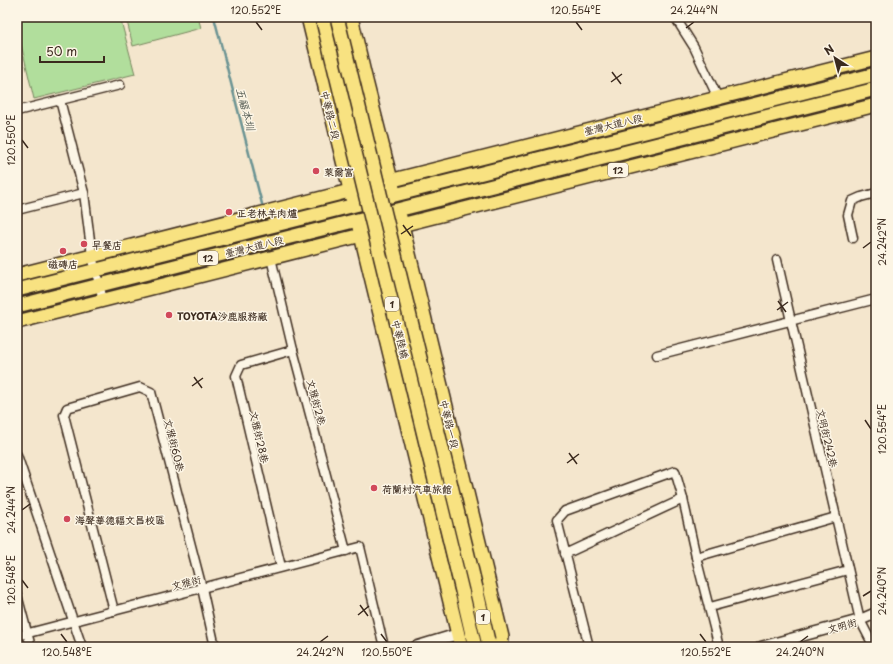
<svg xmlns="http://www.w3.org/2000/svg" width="893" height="664" font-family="'Playpen Sans','LXGW WenKai TC',sans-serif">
  <rect width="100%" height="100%" fill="#f4e6cd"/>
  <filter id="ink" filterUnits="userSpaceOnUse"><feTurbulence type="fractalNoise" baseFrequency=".025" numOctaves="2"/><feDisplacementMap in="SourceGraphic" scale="8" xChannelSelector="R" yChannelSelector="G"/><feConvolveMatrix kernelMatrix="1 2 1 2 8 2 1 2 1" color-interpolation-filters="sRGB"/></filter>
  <g filter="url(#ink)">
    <g fill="#b1de9c" stroke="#76845d">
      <path d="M17,17H120L135,74L34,99L17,27Z"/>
      <path d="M126,17H198L201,28L133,46Z"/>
    </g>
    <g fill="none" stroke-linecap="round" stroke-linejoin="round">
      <path stroke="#699292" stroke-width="2.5" d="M214,17L262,204"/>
      <g stroke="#3b2a1e" stroke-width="11">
        <g id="minor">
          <path d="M675,17L694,47L718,98"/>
          <path d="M60,100L84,193L92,256L103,300"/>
          <path d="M17,111L120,85"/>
          <path d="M17,210L84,193"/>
          <path d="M853,238L848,215L852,201L861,197L876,193"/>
          <path d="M271,258L293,350L346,551"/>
          <path d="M777,260L836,517L860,620L874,647"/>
          <path d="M657,355L876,299"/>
          <path d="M17,455L82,647"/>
          <path d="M565,554L683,499"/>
          <path d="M696,557L836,517"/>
          <path d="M281,567L236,376L241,365L293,350"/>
          <path d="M17,595L31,647"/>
          <path d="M710,607L848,570"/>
          <path d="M114,611L64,415L67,408L140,387L151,392L202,588L215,647"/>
          <path d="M17,636L360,547L384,647"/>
          <path d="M589,647L557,520L565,511L675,471L683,499L696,557L719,647"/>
        </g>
      </g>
      <g stroke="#3b2a1e" stroke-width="13">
        <g id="tertiary">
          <path d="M415,647L458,634"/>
          <path d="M761,647L860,620L876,613"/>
        </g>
      </g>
      <g stroke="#3b2a1e" stroke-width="16">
        <g id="primary">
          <path d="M308,17L352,198"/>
          <path d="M351,17L364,73L393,188"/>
          <path d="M400,217L502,637L501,647"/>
          <path d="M359,227L461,647"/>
          <path d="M17,275L876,58"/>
          <path d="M17,290L876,74"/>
          <path d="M17,306L876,89"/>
          <path d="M17,322L876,105"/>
          <path d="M476,588L488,641L491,647"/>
          <path d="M462,591L475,647"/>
        </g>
      </g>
      <use href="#minor" stroke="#fcf5e5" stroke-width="8"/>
      <use href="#tertiary" stroke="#fcf5e5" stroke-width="10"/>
      <use href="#primary" stroke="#f8e281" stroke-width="13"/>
      <g stroke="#3b2a1e" stroke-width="16" stroke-linecap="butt">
        <g id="primary-bridge">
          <path d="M322,17L462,591"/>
          <path d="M337,17L476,588"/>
        </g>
      </g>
      <use href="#primary-bridge" stroke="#f8e281" stroke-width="13"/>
    </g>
  </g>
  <path fill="none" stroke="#3b2a1e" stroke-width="1.5" d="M256,22L262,30M576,22L582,30M686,28L694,22M612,72L621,84M611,82L622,74M22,140L28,148M403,225L411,236M401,234L413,226M863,248L871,242M778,301L786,312M777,310L788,302M194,377L202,388M192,386L203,378M865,420L871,429M569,453L577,464M567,463L579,454M22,510L30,504M22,580L28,588M863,596L871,591M360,605L368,616M358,615L369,606M61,634L67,642M381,634L387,642M700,634L706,642M320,642L328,636M800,642L808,636"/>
  <g fill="#d1495b" stroke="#fcf5e5" stroke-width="1.5">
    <circle cx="316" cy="171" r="4"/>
    <circle cx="229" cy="212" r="4"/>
    <circle cx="84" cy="244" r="4"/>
    <circle cx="63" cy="251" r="4"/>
    <circle cx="169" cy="315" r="4"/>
    <circle cx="374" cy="488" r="4"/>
    <circle cx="67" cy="519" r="4"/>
  </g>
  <g text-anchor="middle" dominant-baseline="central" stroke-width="3" stroke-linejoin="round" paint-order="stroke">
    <g fill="#fcf5e5" stroke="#75675a" stroke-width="1">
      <rect x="608" y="163" width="20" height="14" rx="3"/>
      <rect x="198" y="251" width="20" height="14" rx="3"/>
      <rect x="385" y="297" width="14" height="14" rx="3"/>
      <rect x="476" y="610" width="14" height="14" rx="3"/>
    </g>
    <g font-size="9" font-weight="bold" fill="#3b2a1e">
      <text x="618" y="170">12</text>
      <text x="208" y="258">12</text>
      <text x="392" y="304">1</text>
      <text x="483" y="617">1</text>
    </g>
    <g font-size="10" fill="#3b2a1e" stroke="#fcf5e5">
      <text transform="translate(331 115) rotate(76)">中華路二段</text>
      <text transform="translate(613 124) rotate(-14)">臺灣大道八段</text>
      <text transform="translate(254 246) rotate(-14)">臺灣大道八段</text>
      <text transform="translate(401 339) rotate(76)">中華陸橋</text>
      <text transform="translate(317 402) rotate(75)">文雅街2巷</text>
      <text transform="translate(450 424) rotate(76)">中華路一段</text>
      <text transform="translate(260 437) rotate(77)">文雅街28巷</text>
      <text transform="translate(828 438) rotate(77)">文明街242巷</text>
      <text transform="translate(175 445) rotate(76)">文雅街60巷</text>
      <text transform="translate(186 582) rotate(-14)">文雅街</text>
      <text transform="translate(842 625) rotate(-15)">文明街</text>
    </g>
    <g font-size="10" font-weight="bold" fill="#3b2a1e" stroke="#fcf5e5" text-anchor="start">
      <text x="324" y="171">萊爾富</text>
      <text x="237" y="212">正老林羊肉爐</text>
      <text x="92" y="244">早餐店</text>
      <text x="63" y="263" text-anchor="middle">磁磚店</text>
      <text x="177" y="315">TOYOTA沙鹿服務廠</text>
      <text x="382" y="488">荷蘭村汽車旅館</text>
      <text x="75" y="519">海聲華德福文昌校區</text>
    </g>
    <g font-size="11" font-style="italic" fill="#4e564e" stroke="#fcf5e5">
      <text transform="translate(246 109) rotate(75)">五福本圳</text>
    </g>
  </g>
  <rect width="893" height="664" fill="none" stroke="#fcf5e5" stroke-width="44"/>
  <g transform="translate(835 58) rotate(324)" stroke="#fcf5e5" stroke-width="3" paint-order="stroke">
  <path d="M0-3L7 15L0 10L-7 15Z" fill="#3b2a1e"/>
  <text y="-6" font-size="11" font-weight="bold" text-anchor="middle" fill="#3b2a1e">N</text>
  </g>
  <path d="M40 56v6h64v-6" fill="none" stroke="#3b2a1e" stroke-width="2"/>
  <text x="46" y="56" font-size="12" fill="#3b2a1e" stroke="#fcf5e5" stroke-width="3" paint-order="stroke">50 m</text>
  <rect x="22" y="22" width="849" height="620" fill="none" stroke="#3b2a1e" stroke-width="1.5"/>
  <g font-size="10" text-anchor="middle" fill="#3b2a1e">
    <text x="256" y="14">120.552°E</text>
    <text x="576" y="14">120.554°E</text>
    <text x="694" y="14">24.244°N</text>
    <text transform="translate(11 140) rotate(-90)" y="4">120.550°E</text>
    <text transform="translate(882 242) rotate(-90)" y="4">24.242°N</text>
    <text transform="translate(882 429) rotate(-90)" y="4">120.554°E</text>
    <text transform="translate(11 510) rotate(-90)" y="4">24.244°N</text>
    <text transform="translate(11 580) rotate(-90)" y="4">120.548°E</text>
    <text transform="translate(882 591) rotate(-90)" y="4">24.240°N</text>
    <text x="67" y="656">120.548°E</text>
    <text x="320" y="656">24.242°N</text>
    <text x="387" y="656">120.550°E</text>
    <text x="706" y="656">120.552°E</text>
    <text x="800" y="656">24.240°N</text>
  </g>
</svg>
